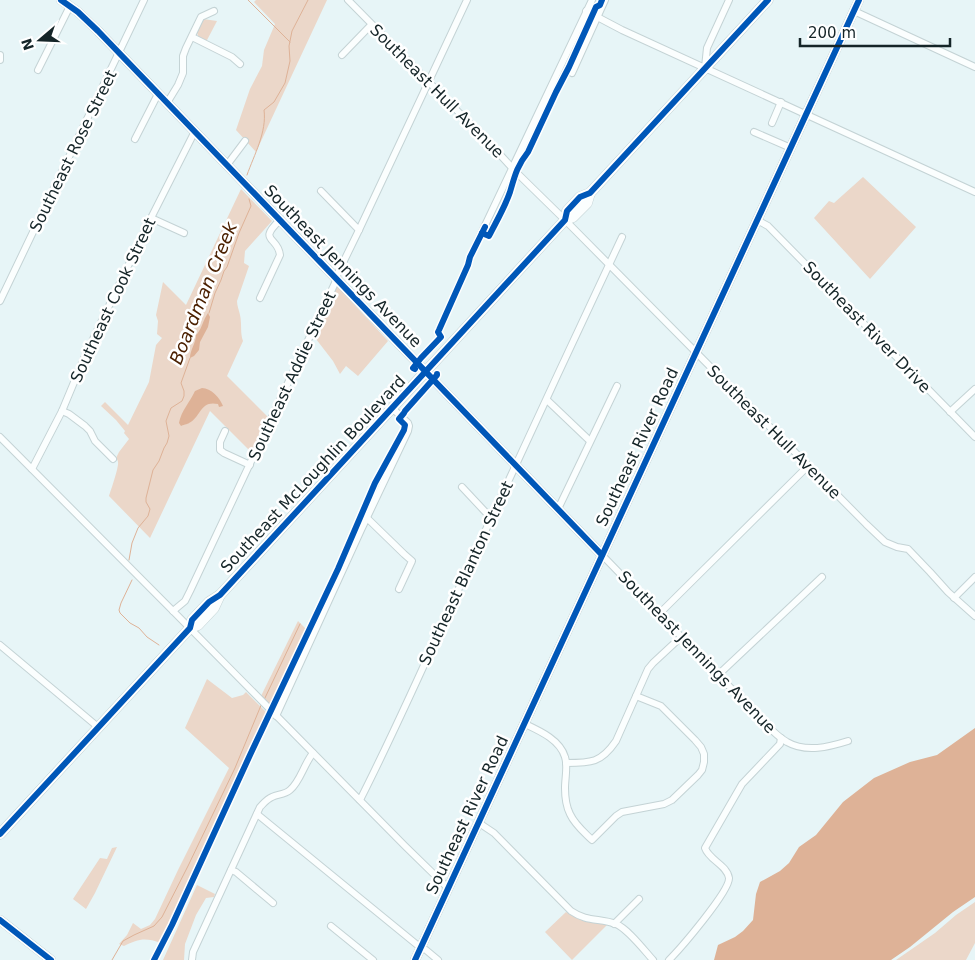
<svg xmlns="http://www.w3.org/2000/svg" width="975" height="960" font-family="'DejaVu Sans',sans-serif">
  <rect width="100%" height="100%" fill="#e7f5f7"/>
  <g fill="#ebd7c9">
    <path d="M256,0H327L256,152L236,130L250,89L262,66L264,50L275,24L254,2Z"/>
    <path d="M203,19L217,21L206,42L199,38L197,33Z"/>
    <path d="M863,177L916,227L870,279L814,218L829,201L834,203Z"/>
    <path d="M241,189L272,221L245,251L244,263L249,266L237,301C237,306 239,310 240,315C242,324 240,333 243,341L227,376L268,417L252,453L210,411L150,538L109,496C111,490 119,467 118,462C118,461 117,459 116,458L119,452L129,439L124,433L125,431L116,420L101,406L105,402L128,425L149,382L156,345L162,338L157,334L158,321L156,315L163,282L186,305Z"/>
    <path d="M337,286L388,341L358,376L346,366L340,374L333,361L316,339Z"/>
    <path d="M298,621L307,630L271,706L261,696Z"/>
    <path d="M207,679L232,698L243,695L246,692L267,713L161,943C145,937 138,939 124,946L119,944L127,935L133,923L141,929L150,925L155,919L178,870L229,768L185,728Z"/>
    <path d="M117,847L95,893L86,909L73,899L100,858L107,859L112,848Z"/>
    <path d="M197,885L215,894L214,897L206,898L196,915L185,944L184,960H163Z"/>
    <path d="M975,902V943L966,960H896L935,933L956,915Z"/>
    <path d="M566,912C580,922 591,922 608,924L572,960L545,932Z"/>
  </g>
  <g fill="#deb297">
    <path d="M208,313L210,317L208,327L200,342L199,350L194,356L190,358C190,350 196,343 196,335C201,331 203,320 208,313Z"/>
    <path d="M202,388C211,388 220,398 223,406L219,407L218,404C200,400 201,417 189,423C188,424 182,425 181,426L179,423C181,411 190,402 195,391Z"/>
    <path d="M975,728V897L953,912L910,947L891,960H714L718,945L735,937L743,931L753,920L756,894L760,882L780,871L789,863L799,847L816,835L843,802L874,778L910,762L937,755Z"/>
  </g>
  <g fill="none" stroke-linecap="round" stroke-linejoin="round">
    <g stroke="#deb297" stroke-width="1">
      <path d="M248,0L290,42"/>
      <path d="M247,175C254,155 267,132 264,110L274,102L285,83L290,61L289,46L292,31L308,0"/>
      <path d="M209,313L215,293L221,280L224,271L227,267L239,233L251,206L249,199"/>
      <path d="M129,560L132,543L138,528L148,516L150,509L146,502V498L153,470L159,461L164,448L167,443L169,436L166,421L169,413L171,408L182,401L184,396V391L181,383L190,358"/>
      <path d="M132,580L121,603L119,610L120,613L130,623L139,628L147,637L159,645"/>
      <path d="M264,700L300,624"/>
      <path d="M112,960L123,941L134,935L154,926L162,917L188,866L235,768L262,703"/>
    </g>
    <g stroke="#c4d3d5" stroke-width="8">
      <g id="street">
        <path d="M348,0L493,147L516,172L565,220L866,524L885,542L897,547L908,549L930,572L948,592L975,616"/>
        <path d="M586,11L622,30L975,192"/>
        <path d="M854,11L975,67"/>
        <path d="M192,37L232,57L240,64"/>
        <path d="M0,55V60"/>
        <path d="M342,55L371,25"/>
        <path d="M705,67L707,48L729,0"/>
        <path d="M38,70L70,6"/>
        <path d="M572,73L605,0"/>
        <path d="M167,103L178,85L183,73V56L186,48L201,17L214,11"/>
        <path d="M772,123L781,102"/>
        <path d="M754,132L791,148"/>
        <path d="M135,139L158,94"/>
        <path d="M227,165L245,141"/>
        <path d="M321,191L359,230"/>
        <path d="M151,218L184,233"/>
        <path d="M757,220L768,226L975,437"/>
        <path d="M260,298L280,255C278,236 257,242 280,220"/>
        <path d="M0,301L144,0"/>
        <path d="M441,337L438,332L439,330L468,265L470,257L592,0"/>
        <path d="M547,400L590,441"/>
        <path d="M62,411L69,414L85,426L90,431L95,441L113,459"/>
        <path d="M950,412L975,389"/>
        <path d="M225,431L220,442V450L224,453L250,465"/>
        <path d="M0,437L173,611L405,846L448,888"/>
        <path d="M32,469L62,411L85,356L151,218L195,131"/>
        <path d="M462,487L491,518"/>
        <path d="M558,509L617,386"/>
        <path d="M367,518L404,554L412,561L399,589"/>
        <path d="M602,555L758,716C767,725 776,736 787,742C806,753 829,747 848,741"/>
        <path d="M954,598L975,577"/>
        <path d="M173,611L185,601L190,591L335,283L338,273L359,230L467,0"/>
        <path d="M659,614L808,466"/>
        <path d="M0,645L98,727"/>
        <path d="M718,675L822,577"/>
        <path d="M276,716L361,530L408,431L409,426L408,423L392,408"/>
        <path d="M525,724C540,731 560,740 565,757C568,766 565,778 565,788C565,797 566,806 570,814C575,825 584,832 592,840L616,816L622,812L664,804L672,800L698,775L702,770L704,762V754L701,747L695,740L661,706L636,696"/>
        <path d="M566,763C591,763 601,763 616,741L648,669L653,663L681,637"/>
        <path d="M360,800C397,727 430,652 464,577C516,464 569,350 622,237"/>
        <path d="M257,814L421,948L426,950L438,960"/>
        <path d="M479,823L494,833L571,911C587,922 600,918 616,924C628,929 644,950 653,960"/>
        <path d="M231,870L236,872L273,903"/>
        <path d="M614,924L639,899"/>
        <path d="M331,926L373,960"/>
        <path d="M192,960L193,952L260,807C264,803 267,799 272,797C278,794 284,795 290,790C300,782 304,764 313,753"/>
        <path d="M669,960C680,949 730,891 729,878C727,865 709,860 705,848L742,784L780,744L781,738"/>
      </g>
    </g>
    <g stroke="#c4d3d5" stroke-width="10">
      <g id="secondary">
        <path d="M61,0L78,12L98,31L602,555"/>
        <path d="M0,920L51,960"/>
        <path d="M415,960L859,0"/>
      </g>
    </g>
    <g stroke="#c4d3d5" stroke-width="11">
      <g id="primary">
        <path d="M565,220L573,217L587,203L590,193"/>
        <path d="M190,628L198,625L214,608L220,595"/>
        <path d="M0,834L190,628L192,620L209,602L220,595L565,220L567,211L580,197L590,193L768,0"/>
      </g>
    </g>
    <use href="#street" stroke="#fbfefe" stroke-width="6"/>
    <use href="#secondary" stroke="#fbfefe" stroke-width="9"/>
    <use href="#primary" stroke="#fbfefe" stroke-width="10"/>
    <g stroke="#fff" stroke-width="9">
      <g id="cycleway">
        <path d="M61,0L78,12L98,31L602,555"/>
        <path d="M482,233L489,236C496,222 505,207 510,192C515,175 517,166 528,152L556,92L569,67L596,7L600,5L602,0"/>
        <path d="M415,369L413,368L421,358L441,337L438,332L439,330L468,265L470,257L485,227"/>
        <path d="M0,834L190,628L192,620L209,602L220,595L565,220L567,211L580,197L590,193L768,0"/>
        <path d="M0,920L51,960"/>
        <path d="M154,960L172,925L250,755L338,569L375,483L404,430L405,425L399,419L404,413L405,411L437,375V374"/>
        <path d="M415,960L859,0"/>
      </g>
    </g>
    <use href="#cycleway" stroke="#0057b8" stroke-width="6"/>
  </g>
  <g text-anchor="middle" dominant-baseline="central" stroke-width="5" stroke-linejoin="round" paint-order="stroke">
    <g font-size="16" fill="#152528" stroke="#fff">
      <text transform="translate(437 91) rotate(45)">Southeast Hull Avenue</text>
      <text transform="translate(73 151) rotate(-64)">Southeast Rose Street</text>
      <text transform="translate(343 266) rotate(46)">Southeast Jennings Avenue</text>
      <text transform="translate(113 300) rotate(-65)">Southeast Cook Street</text>
      <text transform="translate(867 327) rotate(46)">Southeast River Drive</text>
      <text transform="translate(292 376) rotate(-65)">Southeast Addie Street</text>
      <text transform="translate(774 432) rotate(45)">Southeast Hull Avenue</text>
      <text transform="translate(637 447) rotate(-65)">Southeast River Road</text>
      <text transform="translate(313 474) rotate(-47)">Southeast McLoughlin Boulevard</text>
      <text transform="translate(466 573) rotate(-65)">Southeast Blanton Street</text>
      <text transform="translate(697 652) rotate(46)">Southeast Jennings Avenue</text>
      <text transform="translate(467 815) rotate(-65)">Southeast River Road</text>
    </g>
    <g font-size="18" font-style="italic" fill="#4b2001" stroke="#fff">
      <text transform="translate(203 293) rotate(-68)">Boardman Creek</text>
    </g>
  </g>
  <g transform="translate(40 40) rotate(251)" stroke="#ffffff" stroke-width="4" paint-order="stroke">
  <path d="M0-4L9 19L0 12L-9 19Z" fill="#152528"/>
  <text y="-8" font-size="14" font-weight="bold" text-anchor="middle" fill="#152528">N</text>
  </g>
  <path d="M800 38v8h150v-8" fill="none" stroke="#152528" stroke-width="2.5"/>
  <text x="808" y="38" font-size="15" fill="#152528" stroke="#ffffff" stroke-width="4" paint-order="stroke">200 m</text>
</svg>
